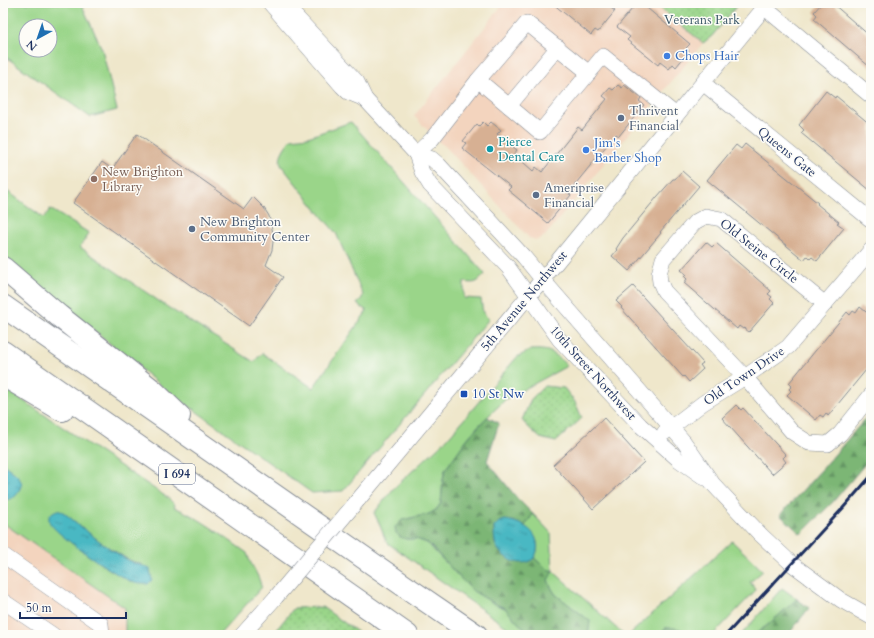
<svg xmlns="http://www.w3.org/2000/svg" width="874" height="638" font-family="Cardo,serif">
  <defs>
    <pattern id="forest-firs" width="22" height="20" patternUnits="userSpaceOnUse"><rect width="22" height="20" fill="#7bb675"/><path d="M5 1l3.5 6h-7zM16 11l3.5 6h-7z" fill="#649463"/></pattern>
    <pattern id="park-dots" width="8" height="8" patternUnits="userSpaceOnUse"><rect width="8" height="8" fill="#9ad589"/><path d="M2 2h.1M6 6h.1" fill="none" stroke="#84b779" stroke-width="1.8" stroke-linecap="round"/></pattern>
    <pattern id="water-ripples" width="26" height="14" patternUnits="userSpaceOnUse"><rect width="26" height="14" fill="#4ab8c3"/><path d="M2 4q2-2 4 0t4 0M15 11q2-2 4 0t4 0" fill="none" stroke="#3d96a2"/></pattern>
  </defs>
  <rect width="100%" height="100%" fill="#fdfcf7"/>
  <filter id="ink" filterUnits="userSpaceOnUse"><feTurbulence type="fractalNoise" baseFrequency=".025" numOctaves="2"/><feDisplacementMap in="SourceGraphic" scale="8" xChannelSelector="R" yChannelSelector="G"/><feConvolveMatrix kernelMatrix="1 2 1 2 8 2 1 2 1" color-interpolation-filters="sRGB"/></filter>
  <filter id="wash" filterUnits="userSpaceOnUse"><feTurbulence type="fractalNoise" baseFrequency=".012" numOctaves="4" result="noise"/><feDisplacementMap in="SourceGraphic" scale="16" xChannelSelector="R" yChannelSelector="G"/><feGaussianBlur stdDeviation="0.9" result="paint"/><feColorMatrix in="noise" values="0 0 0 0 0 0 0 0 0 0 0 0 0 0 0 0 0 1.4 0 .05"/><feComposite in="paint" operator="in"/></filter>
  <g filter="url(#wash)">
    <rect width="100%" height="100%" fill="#efe7cb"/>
    <g fill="#f3d4be">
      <path d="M504,3H611L618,8L623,3H654L703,43L545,236L537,240L529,238L445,146L440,143L414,116Z"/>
      <path d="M3,523L126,608L125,635H3Z"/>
    </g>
    <g fill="#9ad589" stroke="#5a8274" fill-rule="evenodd">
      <path d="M3,3H81L102,49L117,110L90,117L3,55ZM26,26H50V50H26Z"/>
      <path d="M351,122L485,274C477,283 476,284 464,282V298L481,299L483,313L489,319L343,491L312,493L166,390L3,255V188L44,218L50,209L89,233L80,247L169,308L254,362L262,353L313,388L367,311L357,304L362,298L363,295L336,233L324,219L281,165C278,155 285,147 291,139L308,137Z"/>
      <path d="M531,350C550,349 554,352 567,366L506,399L478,426L467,439L445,470L443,480L441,503L436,510L429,514L402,520L406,539H416L427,543L463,581L473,591L495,604L505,608L519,624L531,635H518L389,544L386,541L379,523L374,513L394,488L447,439L517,357Z"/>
      <path d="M3,387L168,498L175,505L174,507C201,518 224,537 247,553C250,565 259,574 261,586L262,587L219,635H125V608L3,523V500L9,499L17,475L3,464ZM63,512L100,542L129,560L143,565L112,571L85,553L67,539Z"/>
      <path d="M533,514L551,533L553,571L624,635H588L590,621L555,594L550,585L548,580L547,569L534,558C542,545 536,534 524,527Z"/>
      <path d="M732,541L763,571L750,582L756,590L713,635H688L684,631L665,628L659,635H629Z"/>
      <path d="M782,588L797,599L769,624L754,635H741Z"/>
    </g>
    <g fill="url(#forest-firs)" stroke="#4b726a">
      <path d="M871,412V457L832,503L801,534L780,515L824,467Z"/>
      <path d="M487,417L499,423L487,461L517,498L533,514L524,527L513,521L494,527L495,544L530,560L534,558L547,569L553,571L548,580L550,585L555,594L590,621L588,635H531L519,624L505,608L495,604L473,591L463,581L428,543L416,539H406L400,537L396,533L395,527L402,520L429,514L436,510L441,503L443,480L445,470L467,439Z"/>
      <path d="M797,599L809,608L788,635H754L769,624Z"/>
      <path d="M665,628C676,628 680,627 688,635H659Z"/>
    </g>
    <g fill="url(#park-dots)" stroke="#5a8274">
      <path d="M654,3H739L712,36L703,43Z"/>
      <path d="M544,386L564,388L575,402L582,418L556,442L540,438L525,424L522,420L531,399Z"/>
      <path d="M322,607L362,635H272L294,608Z"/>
    </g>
    <g fill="url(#water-ripples)" stroke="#327490">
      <path d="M3,464L17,475L22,483C18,495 16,499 3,500Z"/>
      <path d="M57,510L63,512C84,529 104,546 128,560C135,564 142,565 150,569L152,580L148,584C142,584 136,584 130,581C116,575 52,533 49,521C48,515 52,512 57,510Z"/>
      <path d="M505,520C514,521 525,525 531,531C538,537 540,552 533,559C521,569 502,558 496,546C494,540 494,533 494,527L499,522Z"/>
    </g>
    <g id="blocks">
      <g fill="#d7b093">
        <path d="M552,3H604L615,11L598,32L595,30L591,35Z"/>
        <path d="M637,3H641L690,44L686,48L689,51L676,67L673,64L669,69L660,62L658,65L627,40L630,37L617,27Z"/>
        <path d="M822,3H832L871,37V68L814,19L817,15L814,12Z"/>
        <path d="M618,85L622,88L624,85L641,98L639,101L644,105L619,136L616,134L568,193L571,195L548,223L508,190L511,187L462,148L466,143L463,141L477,124L479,126L483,122L487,126L491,122L501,130L497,134L517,150L514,154L533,171L536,167L542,172L578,127L582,130L607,99L603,96L610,88L613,90Z"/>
        <path d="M826,91L835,98L836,96L871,125V191L801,133L804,130L799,125Z"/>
        <path d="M137,134L244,209L253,197L264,208L269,216L273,233V242L272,250L266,265L283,277L249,326L73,203L102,162L112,169Z"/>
        <path d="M745,144L818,203L817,204L839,222L837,223L844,228L817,261L812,257L810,259L807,256L804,260L707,180L736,145L741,149Z"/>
        <path d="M682,171L699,186L660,232L661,233L629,271L612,256L617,250L616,249L623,238L657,197L673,179H675Z"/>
        <path d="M706,242L712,247L716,243L771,291L768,294L772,297L770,299L774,303L749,332L744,328L743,329L739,326L737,329L684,283L687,279L684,276L686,274L681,270Z"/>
        <path d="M633,286L703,363L700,365L703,369L689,382L684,376L683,377L621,308L622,307L616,301Z"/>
        <path d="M860,307L871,316V364L828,416L826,413L823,417L820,415L816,420L787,395L791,391L789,389L792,386L789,383L847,312L850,315L853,311L856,313Z"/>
        <path d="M736,405L741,410L743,408L786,455L783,458L786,462L772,474L722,418Z"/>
        <path d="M604,418L644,462L593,509L553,465Z"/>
      </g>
    </g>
  </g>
  <g filter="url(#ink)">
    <use href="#blocks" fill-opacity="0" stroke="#858b94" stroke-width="1"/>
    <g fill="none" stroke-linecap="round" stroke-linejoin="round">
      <g stroke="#858b94" stroke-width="16">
        <g id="minor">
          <path d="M270,3L342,86L348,92L365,99"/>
          <path d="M283,3L357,82L365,99L416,154L422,172L430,185L508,267L559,339L640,425L679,460L705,478"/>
          <path d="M765,8L871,96"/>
          <path d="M478,80L527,23L589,73"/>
          <path d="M703,83L871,220"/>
          <path d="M509,106L558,47"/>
          <path d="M416,154L432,159L439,165L524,257L542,279L684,442L713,484L760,534L792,564L841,600L871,617"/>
          <path d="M416,154L432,139L478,80L540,132L603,56L676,115"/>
          <path d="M825,304L721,219L706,216L695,222L663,259L659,274L660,282L664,291L745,377L792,432L809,443L828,444L840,434L871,395"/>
          <path d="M664,433L703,403L745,377L788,347L871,250"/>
          <path d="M358,500L556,263L768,3"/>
          <path d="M3,555L101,624L102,635"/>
          <path d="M3,601L53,635"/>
          <path d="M242,635L276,597"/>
        </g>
      </g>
      <g stroke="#858b94" stroke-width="24">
        <g id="highway">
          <path d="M3,268L59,316L152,390L179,416"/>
          <path d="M3,306L403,585L476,635"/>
          <path d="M3,352L83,408L407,635"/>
          <path d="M3,375L62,410"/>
        </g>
      </g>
      <use href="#minor" stroke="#fff" stroke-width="15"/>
      <use href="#highway" stroke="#fff" stroke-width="22"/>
      <path stroke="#1b2f5e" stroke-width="3" d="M726,635L843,508L871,476"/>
      <g stroke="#858b94" stroke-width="16" stroke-linecap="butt">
        <path id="minor-bridge" d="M276,597L358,500"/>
      </g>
      <use href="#minor-bridge" stroke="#fff" stroke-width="15"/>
    </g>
  </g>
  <g fill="#3f7fe0" stroke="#fdfcf7" stroke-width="1.5">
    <circle cx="667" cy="56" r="4"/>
    <circle cx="586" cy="150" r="4"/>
  </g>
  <g fill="#5c6f8a" stroke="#fdfcf7" stroke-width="1.5">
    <circle cx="621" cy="118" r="4"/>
    <circle cx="536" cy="195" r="4"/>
    <circle cx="192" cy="229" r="4"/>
  </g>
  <circle fill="#0f9aa8" stroke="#fdfcf7" stroke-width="1.5" cx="490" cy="149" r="4"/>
  <circle fill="#8d6e63" stroke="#fdfcf7" stroke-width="1.5" cx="94" cy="179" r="4"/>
  <rect fill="#1a4fb4" stroke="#fdfcf7" stroke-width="1.5" x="460" y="390" width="8" height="8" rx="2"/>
  <g text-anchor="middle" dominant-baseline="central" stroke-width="3" stroke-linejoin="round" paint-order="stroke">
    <rect fill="#fdfcf7" stroke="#5f6c8c" stroke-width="1" x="159" y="464" width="36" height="20" rx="3"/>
    <g font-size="12" font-weight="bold" fill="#1b2f5e">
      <text x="177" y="474">I 694</text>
    </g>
    <g font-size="13" fill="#3b5869" stroke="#fdfcf7">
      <text x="702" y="20">Veterans Park</text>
    </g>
    <g font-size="13" fill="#366cbe" stroke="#fdfcf7" text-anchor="start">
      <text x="675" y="56">Chops Hair</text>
      <text x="594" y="143">Jim's<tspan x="594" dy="15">Barber Shop</tspan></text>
    </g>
    <g font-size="13" fill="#4e5e75" stroke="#fdfcf7" text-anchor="start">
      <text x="629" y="111">Thrivent<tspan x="629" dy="15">Financial</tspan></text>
      <text x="544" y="188">Ameriprise<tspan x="544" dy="15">Financial</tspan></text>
      <text x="200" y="222">New Brighton<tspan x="200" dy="15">Community Center</tspan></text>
    </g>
    <g font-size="13" fill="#0d838f" stroke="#fdfcf7" text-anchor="start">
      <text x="498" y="142">Pierce<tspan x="498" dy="15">Dental Care</tspan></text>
    </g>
    <g font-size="13" fill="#1b2f5e" stroke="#fdfcf7">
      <text transform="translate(787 152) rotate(39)">Queens Gate</text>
      <text transform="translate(759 251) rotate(38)">Old Steine Circle</text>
      <text transform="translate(524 301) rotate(-50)">5th Avenue Northwest</text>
      <text transform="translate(593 373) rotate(48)">10th Street Northwest</text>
      <text transform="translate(744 376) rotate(-34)">Old Town Drive</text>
    </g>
    <g font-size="13" fill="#785e54" stroke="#fdfcf7" text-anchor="start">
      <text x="102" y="172">New Brighton<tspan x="102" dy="15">Library</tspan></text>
    </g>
    <g font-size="13" fill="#164399" stroke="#fdfcf7" text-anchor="start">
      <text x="472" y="394">10 St Nw</text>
    </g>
  </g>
  <rect width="874" height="638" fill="none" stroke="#fdfcf7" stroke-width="16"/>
  <g transform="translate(38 38) rotate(220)"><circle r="19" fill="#fdfcf7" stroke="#a3aaba"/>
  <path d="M0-3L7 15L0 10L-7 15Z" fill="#1f6fb2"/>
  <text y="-6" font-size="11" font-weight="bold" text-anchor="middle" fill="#1b2f5e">N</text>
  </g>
  <path d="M20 612v6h106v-6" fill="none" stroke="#1b2f5e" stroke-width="2"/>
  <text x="26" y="612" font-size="12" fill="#1b2f5e" stroke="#fdfcf7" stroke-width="3" paint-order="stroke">50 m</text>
</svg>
